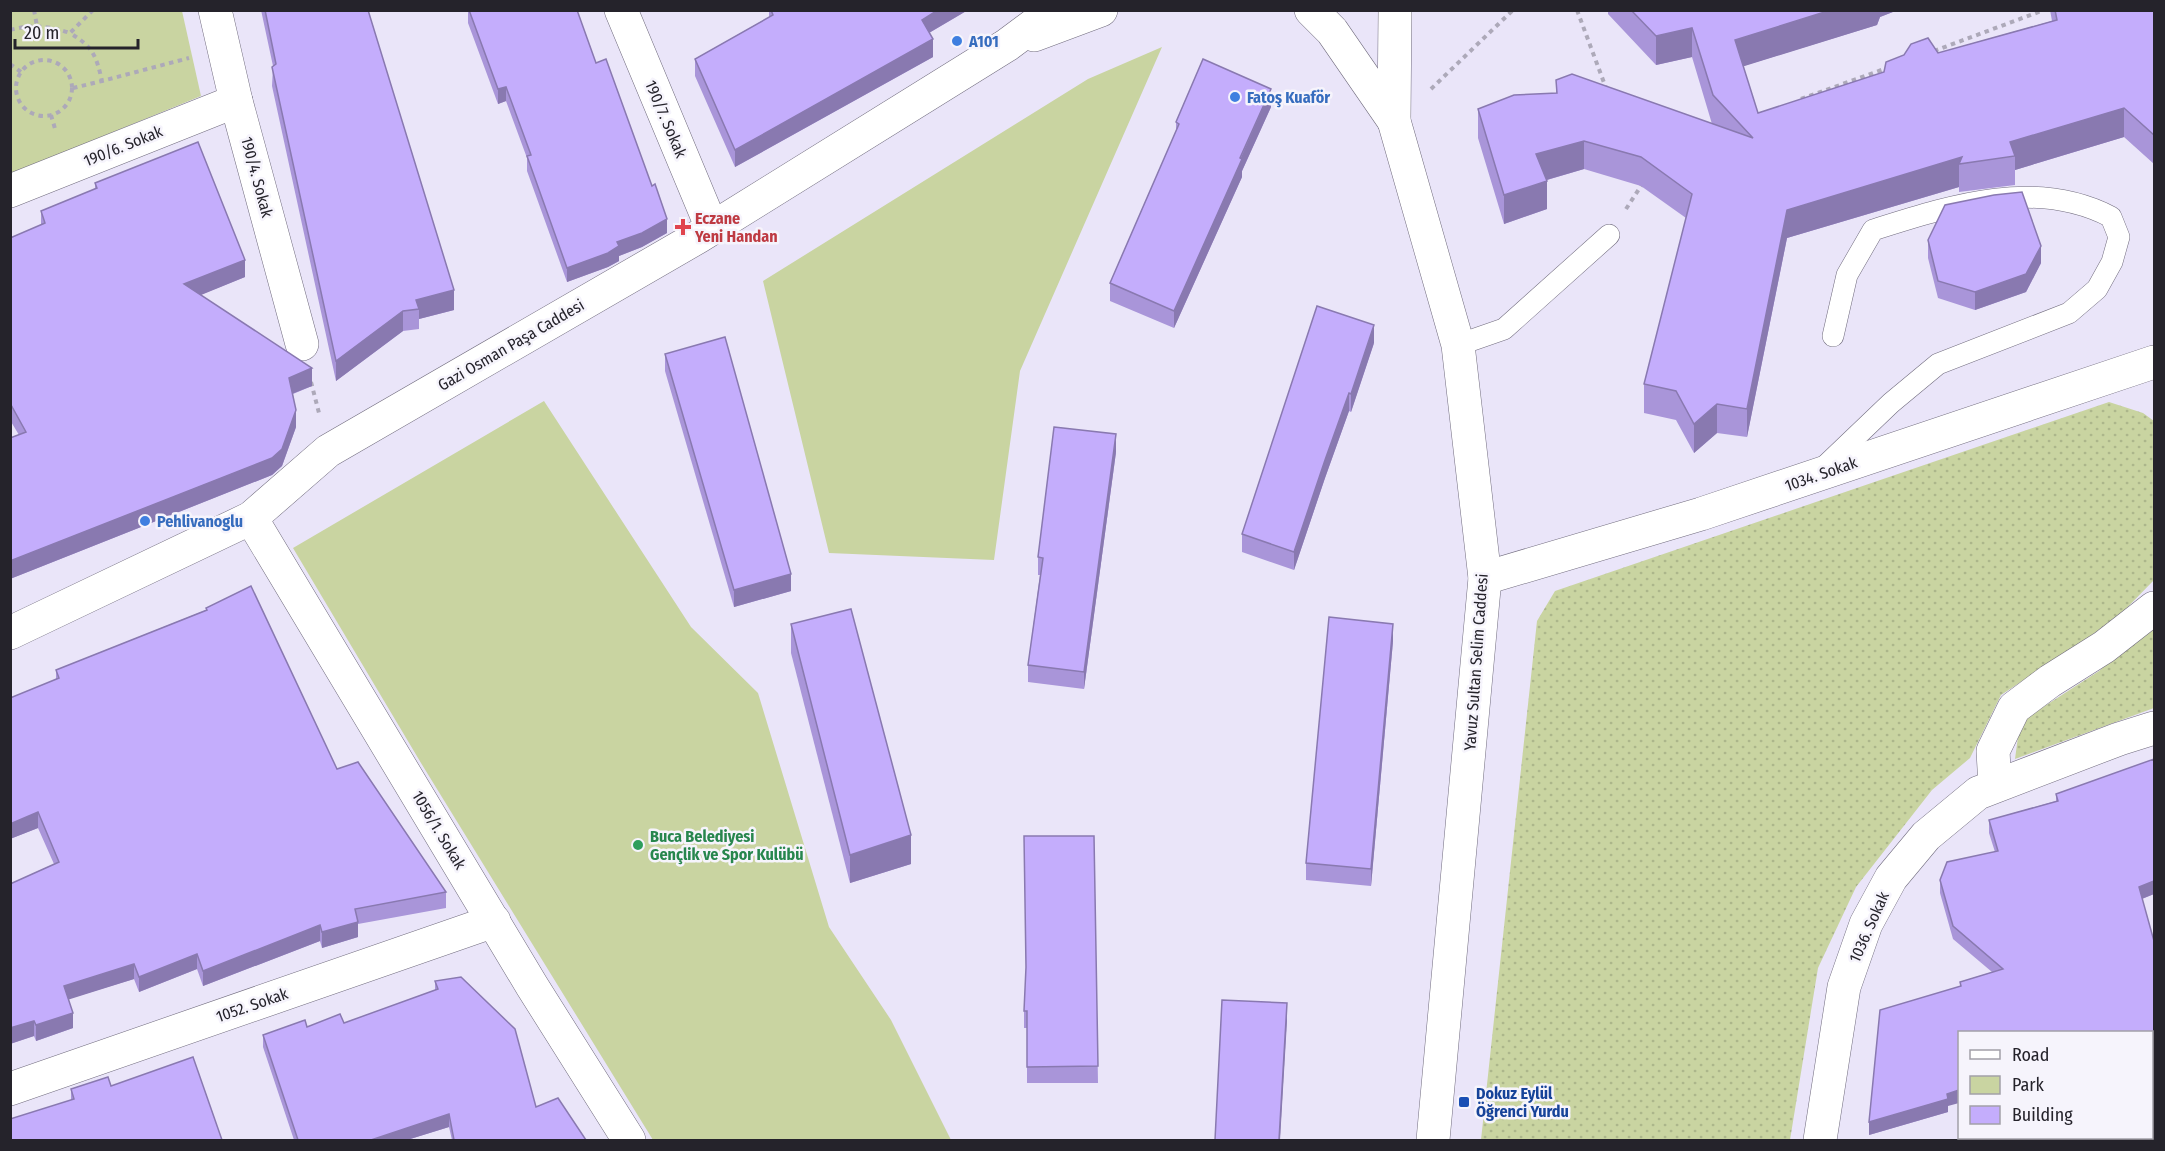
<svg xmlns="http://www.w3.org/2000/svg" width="2165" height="1151" font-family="'Fira Sans Condensed',sans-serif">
  <defs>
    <pattern id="grass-dots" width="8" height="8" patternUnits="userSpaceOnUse" patternTransform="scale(1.5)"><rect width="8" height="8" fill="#c9d4a1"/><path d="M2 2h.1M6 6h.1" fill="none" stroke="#acb68b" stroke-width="1.8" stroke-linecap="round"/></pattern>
  </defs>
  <rect width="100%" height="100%" fill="#eae5f9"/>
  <g fill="url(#grass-dots)">
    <path d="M2109,402L2143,413L2154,421V580L2116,619L2001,695L1970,758L1932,790L1856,887L1818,968L1790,1140H1481L1537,621L1555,591Z"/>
    <path d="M2154,623V708L2015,759L2020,722L2099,671Z"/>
  </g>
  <g fill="#c9d4a1">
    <path d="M11,11H182L201,96L11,174Z"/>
    <path d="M1162,47L1020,371L994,560L829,553L763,281L1088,79Z"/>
    <path d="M544,401L691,627L758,693L829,927L891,1020L951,1140H653L421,763L293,548Z"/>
  </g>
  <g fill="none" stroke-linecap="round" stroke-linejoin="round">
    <g stroke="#716c7e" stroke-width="22">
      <g id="service">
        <path d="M1458,345L1504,329L1609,235"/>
        <path d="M1823,468L1891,403L1938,364L2069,313L2097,289L2112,262L2119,237L2111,217C2035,177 1949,206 1873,230L1847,275L1833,336"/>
      </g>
    </g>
    <g stroke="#716c7e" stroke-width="34">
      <g id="minor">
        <path d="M215,10L236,101L302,344"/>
        <path d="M621,10L712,228"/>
        <path d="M10,191L236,101"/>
        <path d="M251,518L532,986L629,1140"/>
        <path d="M1485,578L1701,514L2154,362"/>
        <path d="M1995,786L1993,751L2014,708L2050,681L2104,647L2154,608"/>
        <path d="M10,1089L494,921"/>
        <path d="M2152,1104H2154"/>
        <path d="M1820,1140L1844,987L1866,924L1891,878L1926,836L1978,793L2119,739L2154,728"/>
        <path d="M2016,1140L2027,1138"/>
      </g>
    </g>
    <g stroke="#716c7e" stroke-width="34">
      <g id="secondary">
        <path d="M1311,10L1332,31L1394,121"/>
        <path d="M1395,10L1394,121L1458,345L1485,578L1433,1140"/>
        <path d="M1034,35L1101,10"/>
        <path d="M10,633L251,518L328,451L698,237L1007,45L1054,10"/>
      </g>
    </g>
    <g stroke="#ada9b9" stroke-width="4" stroke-dasharray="4.5 4.5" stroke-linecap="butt">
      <path d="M34,10L37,26"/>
      <path d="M93,10L70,33C93,47 96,55 102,81L189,58"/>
      <path d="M1577,10L1606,88"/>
      <path d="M10,30C32,24 49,26 70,33"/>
      <path d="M1934,51L2044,10"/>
      <circle cx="44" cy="88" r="28"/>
      <path d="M10,64L21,72"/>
      <path d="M73,88L102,81"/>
      <path d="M1431,89L1513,10"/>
      <path d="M1801,99L1887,68"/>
      <path d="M51,115L56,132"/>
      <path d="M1626,209L1643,183"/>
      <path d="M311,382L319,413"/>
    </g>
    <use href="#service" stroke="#fff" stroke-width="21"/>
    <use href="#minor" stroke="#fff" stroke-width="33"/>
    <use href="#secondary" stroke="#fff" stroke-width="33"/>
  </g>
  <g fill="#a995d9">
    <path d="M261,10H368L454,310L419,319V329L403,331L336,381L272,86L273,66Z"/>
    <path d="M468,10H577L596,63L667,233L642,247L619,256V261L608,267L567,282L527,171V158L506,101L498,104L468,23Z"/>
    <path d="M769,10H968L929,33L933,57L735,167L695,76V59L769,17Z"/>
    <path d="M1608,10H1898L1880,17L1877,25L1743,66L1758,113L1884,72L1938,53L2052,21L2050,10H2154V164L2124,137L2015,170V185L1959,192V187L1787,238L1747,437L1717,433L1694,453L1676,420L1644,413V384L1686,218L1641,186L1584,169L1547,180V209L1504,224L1478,138V109L1556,93V80L1712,124L1692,57L1656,65L1608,14Z"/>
    <path d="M1271,107L1242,171V177L1174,328L1110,301V283L1176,132V122Z"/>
    <path d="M95,183L245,277L200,295L312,386L293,394L296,427L282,466L272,475L10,579V438L19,435L10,420V238L41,225V211L95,189Z"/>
    <path d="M1928,240L2041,263L2026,292L1975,310L1938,298L1928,258Z"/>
    <path d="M1374,343L1351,412L1349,411L1325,478L1294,570L1242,552V534Z"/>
    <path d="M665,354L791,591L734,607L665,371Z"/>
    <path d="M1116,452L1084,689L1028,682V665L1040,575H1038V557Z"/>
    <path d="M206,608L337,769L446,892V908L358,924V937L322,948L320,941L203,986L197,969L139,992L134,979L68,999L73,1028L36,1041L34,1036L10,1044V884L54,864L38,828L10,839L56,680V670L206,610Z"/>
    <path d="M791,624L911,864L850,883L791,653Z"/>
    <path d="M1393,641L1371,886L1306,880V863Z"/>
    <path d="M2154,759V894L2142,899L1959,1032L1948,1106V1112L1869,1135L1960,986V982L1992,972L1953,939L1940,893V880L1995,852L1989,833V820L2056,801V794Z"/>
    <path d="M1094,836L1098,1083H1027V1028H1024V1011Z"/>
    <path d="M435,981L536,1107L586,1140H452L449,1127L407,1140H294L263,1047V1035L307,1027L344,1023L435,990Z"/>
    <path d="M111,1086L71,1100V1089Z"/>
  </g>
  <g fill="#8979b0">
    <path d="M938,10H968L922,37V20Z"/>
    <path d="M1831,10H1898L1880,17L1877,25L1735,69V40Z"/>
    <path d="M1692,28V57L1656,65V36Z"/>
    <path d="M933,39V57L735,167V150Z"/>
    <path d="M506,87V101L498,104V89Z"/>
    <path d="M1271,89V107L1242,171V177L1174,328V311Z"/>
    <path d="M2124,108V137L2015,170V156L2010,142Z"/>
    <path d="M1584,141V169L1536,183V154Z"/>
    <path d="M1962,157L1959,164V187L1787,238L1747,437V409L1787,210Z"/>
    <path d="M1547,181V209L1504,224V195Z"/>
    <path d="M667,219V233L642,247L619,256V261L608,267L567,282V268L617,242Z"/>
    <path d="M2041,246V263L2026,292L1975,310V292Z"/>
    <path d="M245,260V277L184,302V284Z"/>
    <path d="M454,290V310L419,319V309L416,300Z"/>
    <path d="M403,311V331L336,381V361Z"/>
    <path d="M1374,325V343L1351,412V394Z"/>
    <path d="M312,368V386L289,395V378Z"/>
    <path d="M1349,393V411L1325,478L1294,570V552L1325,460Z"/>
    <path d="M1717,404V433L1694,453V424Z"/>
    <path d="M296,410V427L282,466L272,475L10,579V561Z"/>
    <path d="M1116,434V452L1084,689V672Z"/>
    <path d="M791,574V591L734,607V590Z"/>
    <path d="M1393,624V641L1371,886V869Z"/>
    <path d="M38,812V828L10,839V824Z"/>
    <path d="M911,835V864L850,883V855Z"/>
    <path d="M2154,881V894L2139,900V887Z"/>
    <path d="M358,922V937L322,948V932Z"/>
    <path d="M320,925V941L203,986V971Z"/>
    <path d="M197,954V969L139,992V977Z"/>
    <path d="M134,964V979L64,1001V986Z"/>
    <path d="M1287,1003V1021L1280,1140H1279Z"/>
    <path d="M73,1013V1028L36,1041V1025Z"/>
    <path d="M34,1021V1036L10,1044V1028Z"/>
    <path d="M2154,1031V1044L2151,1045V1032Z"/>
    <path d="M1959,1090V1103L1948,1106V1112L1869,1135V1122L1947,1094Z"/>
    <path d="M449,1114V1127L407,1140H371Z"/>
  </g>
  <g fill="#c4adfc" stroke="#8979b0" stroke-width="1.5">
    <path d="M265,10H368L454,290L416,300L419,309L403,311L336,361L272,67L276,64Z"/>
    <path d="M469,10H577L596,63L606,59L652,186L655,184L667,219L642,233L617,242L619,246L608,253L567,268L527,156L531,155L506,87L498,89Z"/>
    <path d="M771,10H938L922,20L933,39L735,150L695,59L773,15Z"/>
    <path d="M1631,10H1831L1735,40L1758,113L1884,72L1886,62L1904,55L1911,44L1928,38L1938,53L2057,20L2055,10H2154V135L2124,108L2010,142L2015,156L1959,164L1962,157L1787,210L1747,409L1717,404L1694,424L1676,391L1644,384L1692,194L1641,157L1584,141L1536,154L1547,181L1504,195L1478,109L1514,95L1557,93L1556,80L1572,74L1753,138L1713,95L1692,28L1656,36Z"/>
    <path d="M1203,59L1271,89L1240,158L1242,159L1174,311L1110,283L1179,124L1176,122Z"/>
    <path d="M198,142L245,260L184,284L312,368L289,378L296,410L282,449L272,458L10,561V438L26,432L10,403V238L45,223L41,211L97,188L95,183Z"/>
    <path d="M2022,192L2041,246L2026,274L1975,292L1938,281L1928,240L1945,205L1994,195Z"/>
    <path d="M1317,306L1374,325L1351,394L1349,393L1325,460L1294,552L1242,534Z"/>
    <path d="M725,337L791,574L734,590L665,354Z"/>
    <path d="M1054,427L1116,434L1084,672L1028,665L1043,558L1038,557Z"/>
    <path d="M251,586L337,769L358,762L446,892L355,909L358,922L322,932L320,925L203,971L197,954L139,977L134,964L64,986L73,1013L36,1025L34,1021L10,1028V884L59,862L38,812L10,824V698L59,678L56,670L207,610L206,608Z"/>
    <path d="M851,609L911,835L850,855L791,624Z"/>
    <path d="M1329,617L1393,624L1371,869L1306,863Z"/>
    <path d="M2154,759V881L2139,887L2154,941V1031L2151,1032H1959V1090L1947,1094L1948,1099L1869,1122L1880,1010L1961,986L1960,982L2003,969L1953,926L1940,880L1947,862L1998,851L1989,820L2058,801L2056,794Z"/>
    <path d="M1024,836H1094L1098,1066L1027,1067V1011H1024L1026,967Z"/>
    <path d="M461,977L515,1029L536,1107L558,1098L586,1140H454L449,1114L371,1140H298L263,1035L305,1020L307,1027L340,1014L344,1023L438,989L435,981Z"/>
    <path d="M1222,1000L1287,1003L1279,1140H1215Z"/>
    <path d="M193,1057L222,1140H10V1119L74,1099L71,1089L108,1077L111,1086Z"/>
    <path d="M2154,1129V1140H2124L2132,1137H2151V1130Z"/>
  </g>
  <g fill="#3f7fe0" stroke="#f6f4fc" stroke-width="2">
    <circle cx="957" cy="41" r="6"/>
    <circle cx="1235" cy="97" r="6"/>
    <circle cx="145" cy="521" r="6"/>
  </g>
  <path fill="#e0444e" stroke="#f6f4fc" stroke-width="2" d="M680 218h6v6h6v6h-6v6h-6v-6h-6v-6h6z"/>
  <circle fill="#2e9e5b" stroke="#f6f4fc" stroke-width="2" cx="638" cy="845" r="6"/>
  <rect fill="#1a4fb4" stroke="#f6f4fc" stroke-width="2" x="1458" y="1096" width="12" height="12" rx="3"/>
  <g text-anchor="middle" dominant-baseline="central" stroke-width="5" stroke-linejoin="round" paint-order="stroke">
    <g font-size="16" font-weight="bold" fill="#366cbe" stroke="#f6f4fc" text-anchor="start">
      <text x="969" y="41">A101</text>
      <text x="1247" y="97">Fatoş Kuaför</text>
      <text x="157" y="521">Pehlivanoglu</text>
    </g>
    <g font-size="16" fill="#25232b" stroke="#f6f4fc">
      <text transform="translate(666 119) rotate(67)">190/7. Sokak</text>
      <text transform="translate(123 146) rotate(-22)">190/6. Sokak</text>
      <text transform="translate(257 177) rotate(75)">190/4. Sokak</text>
      <text transform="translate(511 345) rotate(-30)">Gazi Osman Paşa Caddesi</text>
      <text transform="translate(1821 474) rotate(-19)">1034. Sokak</text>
      <text transform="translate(1476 662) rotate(-86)">Yavuz Sultan Selim Caddesi</text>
      <text transform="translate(439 830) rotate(59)">1056/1. Sokak</text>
      <text transform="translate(1869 927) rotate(-66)">1036. Sokak</text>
      <text transform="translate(252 1005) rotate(-19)">1052. Sokak</text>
    </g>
    <g font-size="16" font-weight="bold" fill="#be3a42" stroke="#f6f4fc" text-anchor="start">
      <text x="695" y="218">Eczane<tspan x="695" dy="18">Yeni Handan</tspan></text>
    </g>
    <g font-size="16" font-weight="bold" fill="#27864d" stroke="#f6f4fc" text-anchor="start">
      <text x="650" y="836">Buca Belediyesi<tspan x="650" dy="18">Gençlik ve Spor Kulübü</tspan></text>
    </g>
    <g font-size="16" font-weight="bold" fill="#164399" stroke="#f6f4fc" text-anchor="start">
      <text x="1476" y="1093">Dokuz Eylül<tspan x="1476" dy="18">Öğrenci Yurdu</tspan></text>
    </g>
  </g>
  <rect width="2165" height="1151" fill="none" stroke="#25232b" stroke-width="24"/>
  <rect x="1958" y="1031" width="195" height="108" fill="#f6f4fc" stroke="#a2a0a8" stroke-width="1.5"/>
  <rect x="1970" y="1050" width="30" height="9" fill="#ffffff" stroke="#a2a0a8" stroke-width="1.5"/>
  <text x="2012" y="1061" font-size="18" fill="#25232b">Road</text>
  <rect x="1970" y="1076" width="30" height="18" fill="#c9d4a1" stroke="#a2a0a8" stroke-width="1.5"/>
  <text x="2012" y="1091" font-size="18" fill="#25232b">Park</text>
  <rect x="1970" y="1106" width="30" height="18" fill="#c4adfc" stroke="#a2a0a8" stroke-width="1.5"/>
  <text x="2012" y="1121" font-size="18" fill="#25232b">Building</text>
  <path d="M15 39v9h123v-9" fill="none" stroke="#25232b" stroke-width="3"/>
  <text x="24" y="39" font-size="18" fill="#25232b" stroke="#f6f4fc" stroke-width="4.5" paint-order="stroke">20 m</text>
</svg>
